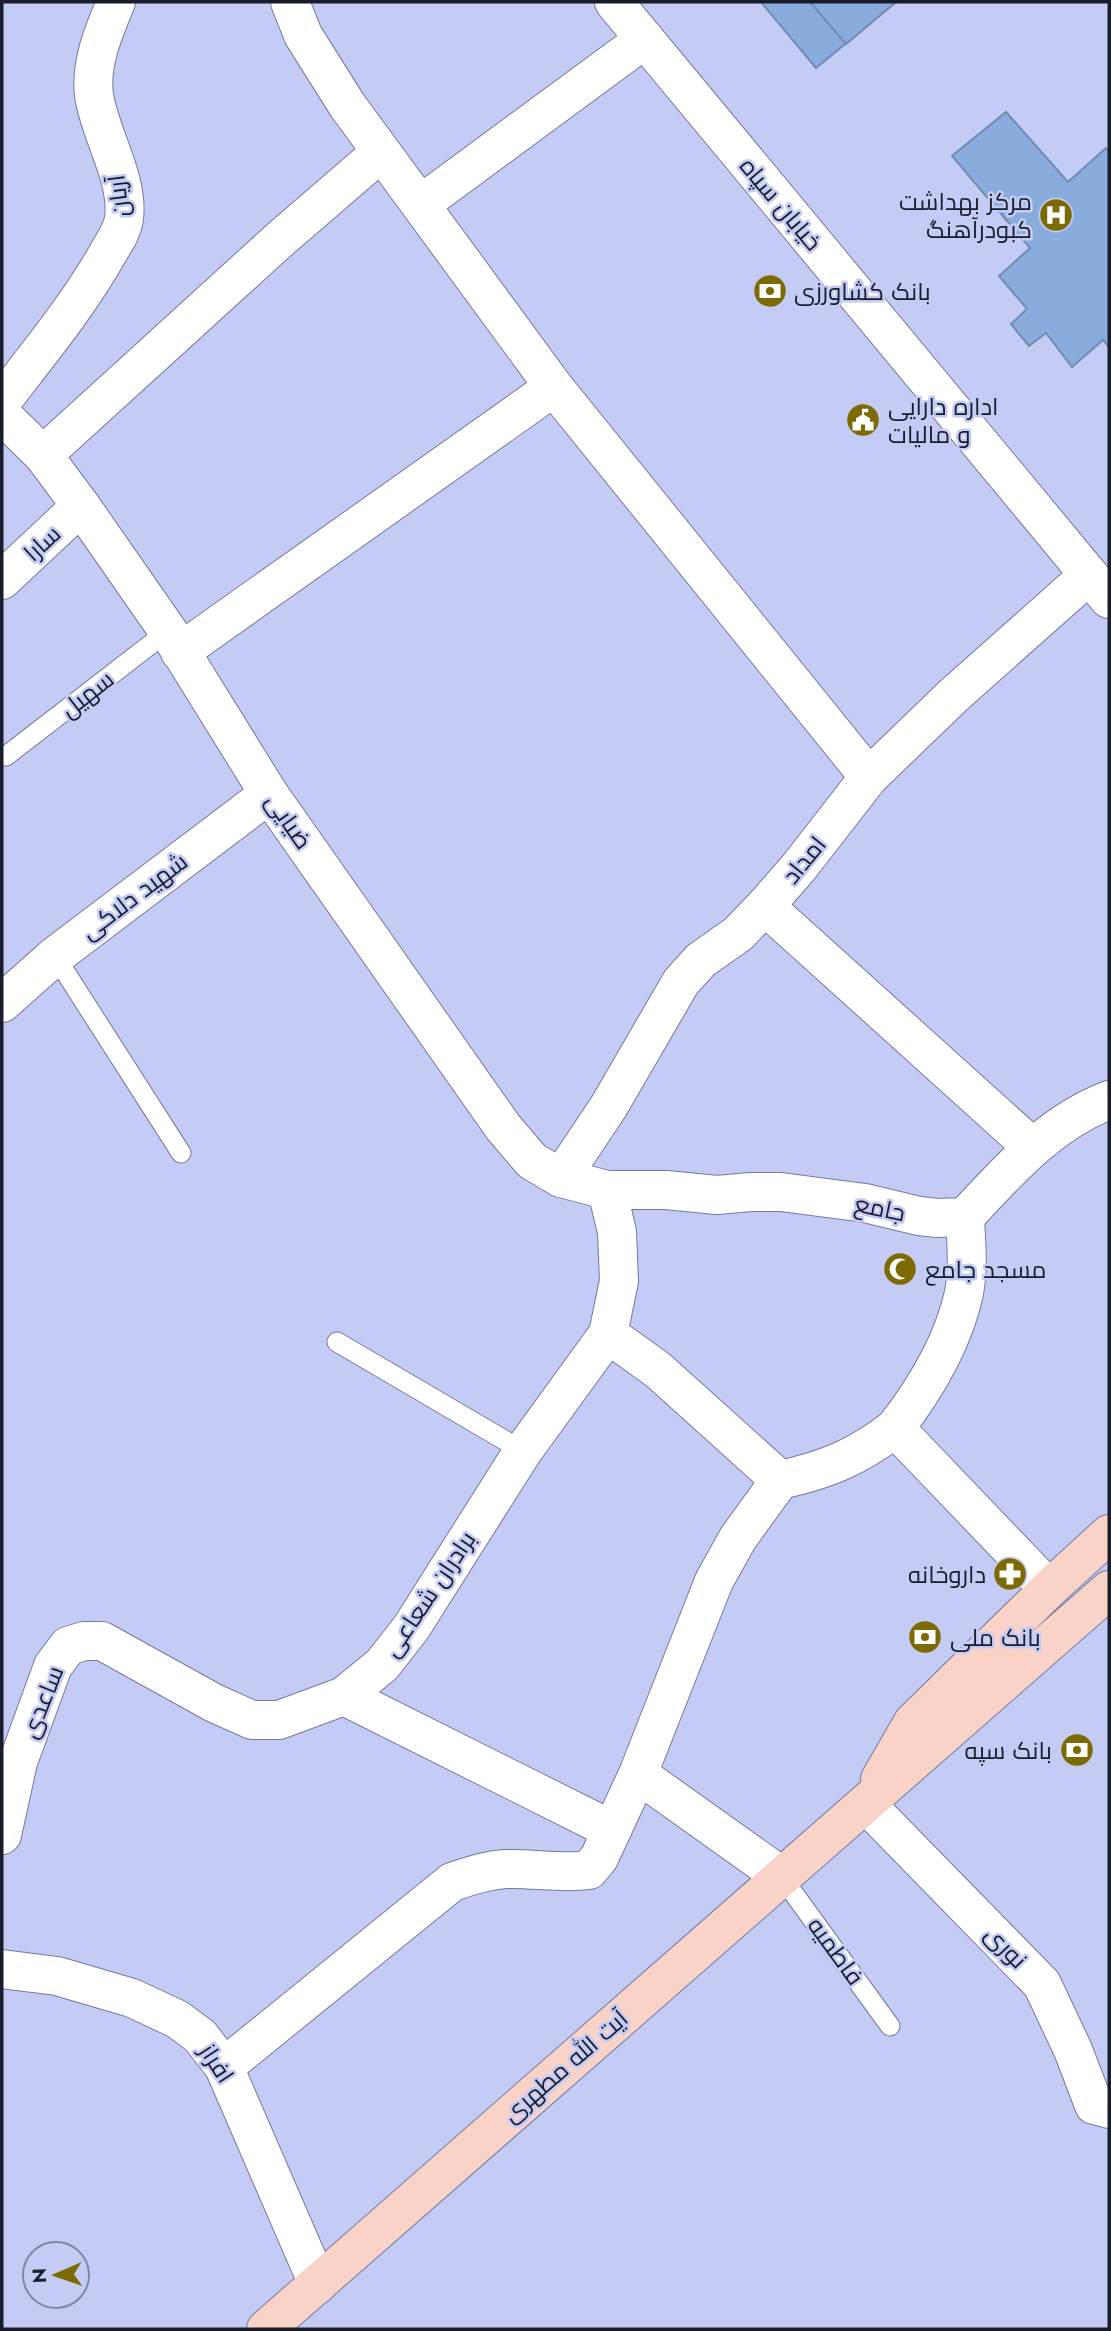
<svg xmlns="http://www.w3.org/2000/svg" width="1111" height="2331" font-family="Jost,Cairo,sans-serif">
  <rect width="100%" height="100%" fill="#c4ccf6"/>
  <g fill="#89acdd" stroke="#738caf" stroke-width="2">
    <path d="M761,2H896L816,68Z"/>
    <path d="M810,2H896L846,44Z"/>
    <path d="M1006,112L1068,182L1106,148L1109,152V347L1103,340L1072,367L1046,333L1029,346L1011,324L1027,309L999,276L1030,248L952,156Z"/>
  </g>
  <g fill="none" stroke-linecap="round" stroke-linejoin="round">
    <g stroke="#737aa1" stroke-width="21">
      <g id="service">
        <path d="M6,756L168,631"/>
        <path d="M55,956L181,1153"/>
        <path d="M337,1342L523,1451"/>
        <path d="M781,1876L890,2026"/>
      </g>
    </g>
    <g stroke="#737aa1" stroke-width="40">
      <g id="minor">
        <path d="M290,2L303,35L347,105L554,387L869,777"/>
        <path d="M421,204L645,39"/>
        <path d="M2,401C39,353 78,306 108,253C114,242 122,232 124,219C129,177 100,136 94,95C90,63 104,31 116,2"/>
        <path d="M2,415L43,455L81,506L168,631L269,794L503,1127L532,1161L561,1178L607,1190H666L717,1195L751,1192H781L865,1203L919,1216L938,1218L965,1217C1008,1171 1049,1123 1109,1100"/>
        <path d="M43,455L277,242L380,153"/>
        <path d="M2,580L81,506"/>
        <path d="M180,652L554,387"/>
        <path d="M765,906L1032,1147"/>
        <path d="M2,1003L55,956L269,794"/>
        <path d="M561,1178L609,1106L681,982L701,960L738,934L765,906L799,867L869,777L954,695L1089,575"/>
        <path d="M607,1190L617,1232L619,1281L608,1334L658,1370L780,1480C826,1470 858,1457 895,1428"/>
        <path d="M965,1217C966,1242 969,1268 964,1293C953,1343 926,1388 895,1428L1049,1589"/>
        <path d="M344,1696L612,1830"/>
        <path d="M638,1774L781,1876"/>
        <path d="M866,1804L1042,1984L1073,2050L1094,2105L1109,2109"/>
        <path d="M2,1835L18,1762L53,1666L68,1646L84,1641H102L214,1703L252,1720H279L344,1696L382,1665L411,1628L523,1451L608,1334"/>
        <path d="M2,1969L57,1976L132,1998L177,2019L200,2036L224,2067L318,2284"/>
        <path d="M224,2067L452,1882C470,1876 487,1870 506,1869C534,1868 561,1874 589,1870L599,1858L638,1774L714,1581L738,1538L780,1480"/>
      </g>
    </g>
    <g stroke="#737aa1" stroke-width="40">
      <path id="tertiary" d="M614,2L1109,599"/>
    </g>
    <g stroke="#737aa1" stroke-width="40">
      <g id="secondary">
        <path d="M880,1779L913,1722L1049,1589L1109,1534"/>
        <path d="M266,2329L1109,1590"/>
      </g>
    </g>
    <use href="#service" stroke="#fff" stroke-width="19"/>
    <use href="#minor" stroke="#fff" stroke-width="38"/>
    <use href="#tertiary" stroke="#fff" stroke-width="38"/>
    <use href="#secondary" stroke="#fad3c8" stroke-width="38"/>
  </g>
  <defs>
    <g id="hospital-disc" transform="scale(1.75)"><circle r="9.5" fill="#7d6a02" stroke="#c4ccf6"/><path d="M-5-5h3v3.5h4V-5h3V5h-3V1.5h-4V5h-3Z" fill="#fff"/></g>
    <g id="bank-disc" transform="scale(1.75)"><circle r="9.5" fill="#7d6a02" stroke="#c4ccf6"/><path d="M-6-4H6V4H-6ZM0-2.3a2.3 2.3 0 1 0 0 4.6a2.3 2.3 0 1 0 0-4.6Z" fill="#fff"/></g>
    <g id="civic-disc" transform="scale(1.75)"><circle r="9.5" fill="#7d6a02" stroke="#c4ccf6"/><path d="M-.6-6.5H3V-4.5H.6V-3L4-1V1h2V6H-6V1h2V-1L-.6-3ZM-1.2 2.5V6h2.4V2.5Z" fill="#fff"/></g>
    <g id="mosque-disc" transform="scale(1.75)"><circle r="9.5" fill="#7d6a02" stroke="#c4ccf6"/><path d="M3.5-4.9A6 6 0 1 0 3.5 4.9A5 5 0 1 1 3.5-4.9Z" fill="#fff"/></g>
    <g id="pharmacy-disc" transform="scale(1.75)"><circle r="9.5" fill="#7d6a02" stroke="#c4ccf6"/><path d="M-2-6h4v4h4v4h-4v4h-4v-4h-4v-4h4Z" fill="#fff"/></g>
  </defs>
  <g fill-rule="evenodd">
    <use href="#hospital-disc" x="1056" y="215"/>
    <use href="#bank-disc" x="770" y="291"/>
    <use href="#civic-disc" x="863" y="420"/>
    <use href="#mosque-disc" x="900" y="1269"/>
    <use href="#pharmacy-disc" x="1010" y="1574"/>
    <use href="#bank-disc" x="925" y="1637"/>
    <use href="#bank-disc" x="1077" y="1750"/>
  </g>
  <g text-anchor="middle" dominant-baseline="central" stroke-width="5" stroke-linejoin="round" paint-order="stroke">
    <g font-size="24" fill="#191c2b" stroke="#c4ccf6">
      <text transform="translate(118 196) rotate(-97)">آریان</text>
      <text transform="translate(781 204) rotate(50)">خیابان سپاه</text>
      <text transform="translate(42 543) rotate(-43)">سارا</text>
      <text transform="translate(87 694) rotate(-38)">سهیل</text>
      <text transform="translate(289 821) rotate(55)">ضیایی</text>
      <text transform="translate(804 860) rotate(-51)">امداد</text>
      <text transform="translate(134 896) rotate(-37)">شهید دلاکی</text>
      <text transform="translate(880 1208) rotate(12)">جامع</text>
      <text transform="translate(429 1594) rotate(-56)">برادران شعاعی</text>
      <text transform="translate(42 1702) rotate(-68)">ساعدی</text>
      <text transform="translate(1006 1947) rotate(46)">نوری</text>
      <text transform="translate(836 1951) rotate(54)">فاطمیه</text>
      <text transform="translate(217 2063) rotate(57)">افراز</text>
      <text transform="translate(565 2066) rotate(-41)">آیت الله مطهری</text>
    </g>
    <g font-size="24" fill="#191c2b" stroke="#c4ccf6" text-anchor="start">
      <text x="1032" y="201" text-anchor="end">مرکز بهداشت<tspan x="1032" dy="28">کبودرآهنگ</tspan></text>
      <text x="794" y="291">بانک کشاورزی</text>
      <text x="888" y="406">اداره دارایی<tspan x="888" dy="28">و مالیات</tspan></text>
      <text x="925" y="1269">مسجد جامع</text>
      <text x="986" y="1574" text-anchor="end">داروخانه</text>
      <text x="950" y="1637">بانک ملی</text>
      <text x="1052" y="1750" text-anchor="end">بانک سپه</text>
    </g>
  </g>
  <rect width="1111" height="2331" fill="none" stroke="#191c2b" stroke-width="7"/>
  <g transform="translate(56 2275) rotate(268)"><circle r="33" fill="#c4ccf6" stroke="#8086a5" stroke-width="2"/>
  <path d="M0-5L12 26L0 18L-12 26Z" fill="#7d6a02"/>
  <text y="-10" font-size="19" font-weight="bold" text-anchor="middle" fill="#191c2b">N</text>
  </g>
</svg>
